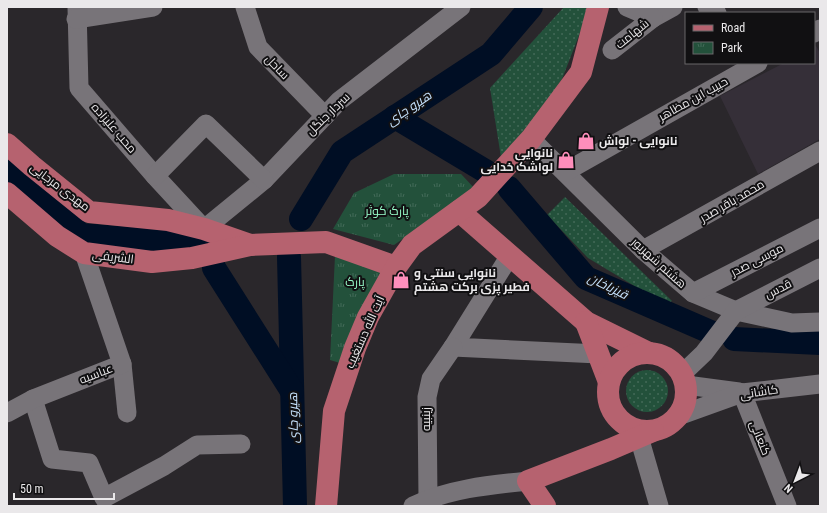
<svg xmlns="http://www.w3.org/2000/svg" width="827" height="513" font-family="'Roboto Condensed',Cairo,sans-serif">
  <defs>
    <pattern id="grass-dots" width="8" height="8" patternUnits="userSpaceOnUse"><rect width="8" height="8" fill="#23513b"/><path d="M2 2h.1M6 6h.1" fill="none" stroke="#436a58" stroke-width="1.8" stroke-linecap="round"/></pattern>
    <pattern id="park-tufts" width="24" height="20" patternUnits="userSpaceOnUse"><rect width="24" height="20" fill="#23513b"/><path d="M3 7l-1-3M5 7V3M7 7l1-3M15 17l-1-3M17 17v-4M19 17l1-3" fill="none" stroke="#436a58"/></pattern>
  </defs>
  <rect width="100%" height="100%" fill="#2a272b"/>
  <path fill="#352f38" d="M816,46L820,53V139L758,174L720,96L784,63H814V47Z"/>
  <g fill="url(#grass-dots)">
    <path d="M564,7H590L562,79L503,170L490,88Z"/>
    <path d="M565,197L672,301L666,305L588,258L547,215Z"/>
    <circle cx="647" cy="391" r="21"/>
  </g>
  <g fill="url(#park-tufts)">
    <path d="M394,174H461L476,190L460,199L394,245L333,229L354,193Z"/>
    <path d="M335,256L384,270L340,363L330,360Z"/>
  </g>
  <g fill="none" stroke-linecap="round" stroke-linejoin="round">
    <g stroke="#000e24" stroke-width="24">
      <path d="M395,117L497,178"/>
      <path d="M7,168L81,235L197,244"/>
      <path d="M509,188L586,278L715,334"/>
      <path d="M301,219L342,152L491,54L531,7"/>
      <path d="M289,257L295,506"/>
      <path d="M214,268L292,391"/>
      <path d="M734,339L820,343"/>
    </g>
    <g stroke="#787479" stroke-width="19">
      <path d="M77,7L79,88L155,176L204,229L264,180L339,101L461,7"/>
      <path d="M245,7L258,47L325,116"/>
      <path d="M707,7L717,13"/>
      <path d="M653,18L673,7"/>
      <path d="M76,19L153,7"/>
      <path d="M814,33L820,29"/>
      <path d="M612,50L653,18L627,7"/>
      <path d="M531,139L643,250L693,293L736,311L792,323L820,322"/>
      <path d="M565,172L758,63"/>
      <path d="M155,176L206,124L264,180"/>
      <path d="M643,250L820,151"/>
      <path d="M509,257L453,347L599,354"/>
      <path d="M693,293L820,228"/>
      <path d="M122,364L127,413"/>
      <path d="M682,374L704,353L736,311L820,268"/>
      <path d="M686,385L739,392"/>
      <path d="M742,393L787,506"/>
      <path d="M33,399L52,459L89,463L104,498L164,466L197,445L241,444"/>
      <path d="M7,413L33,399L122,364L84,253"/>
      <path d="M678,416L742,393L820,384"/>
      <path d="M639,437L659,506"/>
      <path d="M428,499L427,397L431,379L453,347"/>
      <path d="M413,506C448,489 489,485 528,481"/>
    </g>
    <g stroke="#b6626f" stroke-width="22">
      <path d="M7,144L32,166L89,212L168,220L204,229L250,245"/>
      <path d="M7,193L57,236L84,253L152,262L192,258L250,245L326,242L396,267"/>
      <path d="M459,211L586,322L649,353"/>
      <path d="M586,322L609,382"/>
      <circle cx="647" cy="392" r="39"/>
      <path d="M326,506L334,411L355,348L368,317L396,267L412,245L478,197L531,139L581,72L598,7"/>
      <path d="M545,506L528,481L611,449L653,431"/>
    </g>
  </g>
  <defs>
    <g id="shop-bare" transform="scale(1.38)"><path d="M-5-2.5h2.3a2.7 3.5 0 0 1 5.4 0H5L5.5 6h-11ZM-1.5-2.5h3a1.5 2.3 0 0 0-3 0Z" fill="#fe8ebb" stroke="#111012" stroke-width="2.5" paint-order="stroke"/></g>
  </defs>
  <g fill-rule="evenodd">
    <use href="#shop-bare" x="586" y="141"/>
    <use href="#shop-bare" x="566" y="160"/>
    <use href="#shop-bare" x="401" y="280"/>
  </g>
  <g text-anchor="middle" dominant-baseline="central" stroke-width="4" stroke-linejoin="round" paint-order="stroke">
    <g font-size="12" fill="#eae8ea" stroke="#111012">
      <text transform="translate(632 34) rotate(-39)">شهامت</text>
      <text transform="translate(277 67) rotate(46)">ساحل</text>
      <text transform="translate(693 99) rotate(-29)">حبیب ابن مظاهر</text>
      <text transform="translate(328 114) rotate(-44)">سردار جنگل</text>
      <text transform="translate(114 128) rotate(49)">محب علیزاده</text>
      <text transform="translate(60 187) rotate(37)">مهدی مرجایی</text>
      <text transform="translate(732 201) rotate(-30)">محمد باقر صدر</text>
      <text transform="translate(113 257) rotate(7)">الشریفی</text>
      <text transform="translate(757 260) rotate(-27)">موسی صدر</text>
      <text transform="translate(659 263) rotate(42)">هشتم شهریور</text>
      <text transform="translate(778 289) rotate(-27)">قدس</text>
      <text transform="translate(365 332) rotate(-66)">آیت الله دستغیب</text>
      <text transform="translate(96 374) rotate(-21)">عباسیه</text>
      <text transform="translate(759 392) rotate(-9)">کاشانی</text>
      <text transform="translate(426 419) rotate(-90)">زینبیه</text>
      <text transform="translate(760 438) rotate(68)">کنعانی</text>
    </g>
    <g font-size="12" font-weight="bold" fill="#eae8ea" stroke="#111012" text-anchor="start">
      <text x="599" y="141">نانوایی - لواش</text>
      <text x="553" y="153" text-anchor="end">نانوایی<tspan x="553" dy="14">لواشک خدایی</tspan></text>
      <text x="414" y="273">نانوایی سنتی و<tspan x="414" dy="14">فطیر پزی برکت هشتم</tspan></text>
    </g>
    <g font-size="12" fill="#98fdca" stroke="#111012">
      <text x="387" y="211">پارک کوثر</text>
      <text x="355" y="282">پارک</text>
    </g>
    <g font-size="13" font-style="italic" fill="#c7e3fe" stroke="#111012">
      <text transform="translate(409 108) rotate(-34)">هیرو چای</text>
      <text transform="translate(608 286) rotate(26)">قیزباخان</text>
      <text transform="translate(293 418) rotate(-91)">هیرو چای</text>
    </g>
  </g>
  <rect width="827" height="513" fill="none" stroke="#eae8ea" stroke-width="16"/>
  <rect x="685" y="12" width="130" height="52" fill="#111012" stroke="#686668"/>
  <rect x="693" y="25" width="20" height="6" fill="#b6626f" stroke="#686668"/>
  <text x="721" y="32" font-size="12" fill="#eae8ea">Road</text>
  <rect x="693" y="42" width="20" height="12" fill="url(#park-tufts)" stroke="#686668"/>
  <text x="721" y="52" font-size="12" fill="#eae8ea">Park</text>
  <g transform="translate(795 481) rotate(222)" stroke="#111012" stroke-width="3" paint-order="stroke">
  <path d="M0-3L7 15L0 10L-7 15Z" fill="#eae8ea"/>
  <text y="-6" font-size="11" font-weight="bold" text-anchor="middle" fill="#eae8ea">N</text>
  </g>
  <path d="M14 493v6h100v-6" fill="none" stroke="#eae8ea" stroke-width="2"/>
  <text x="20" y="493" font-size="12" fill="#eae8ea" stroke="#111012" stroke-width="3" paint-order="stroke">50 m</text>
</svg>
